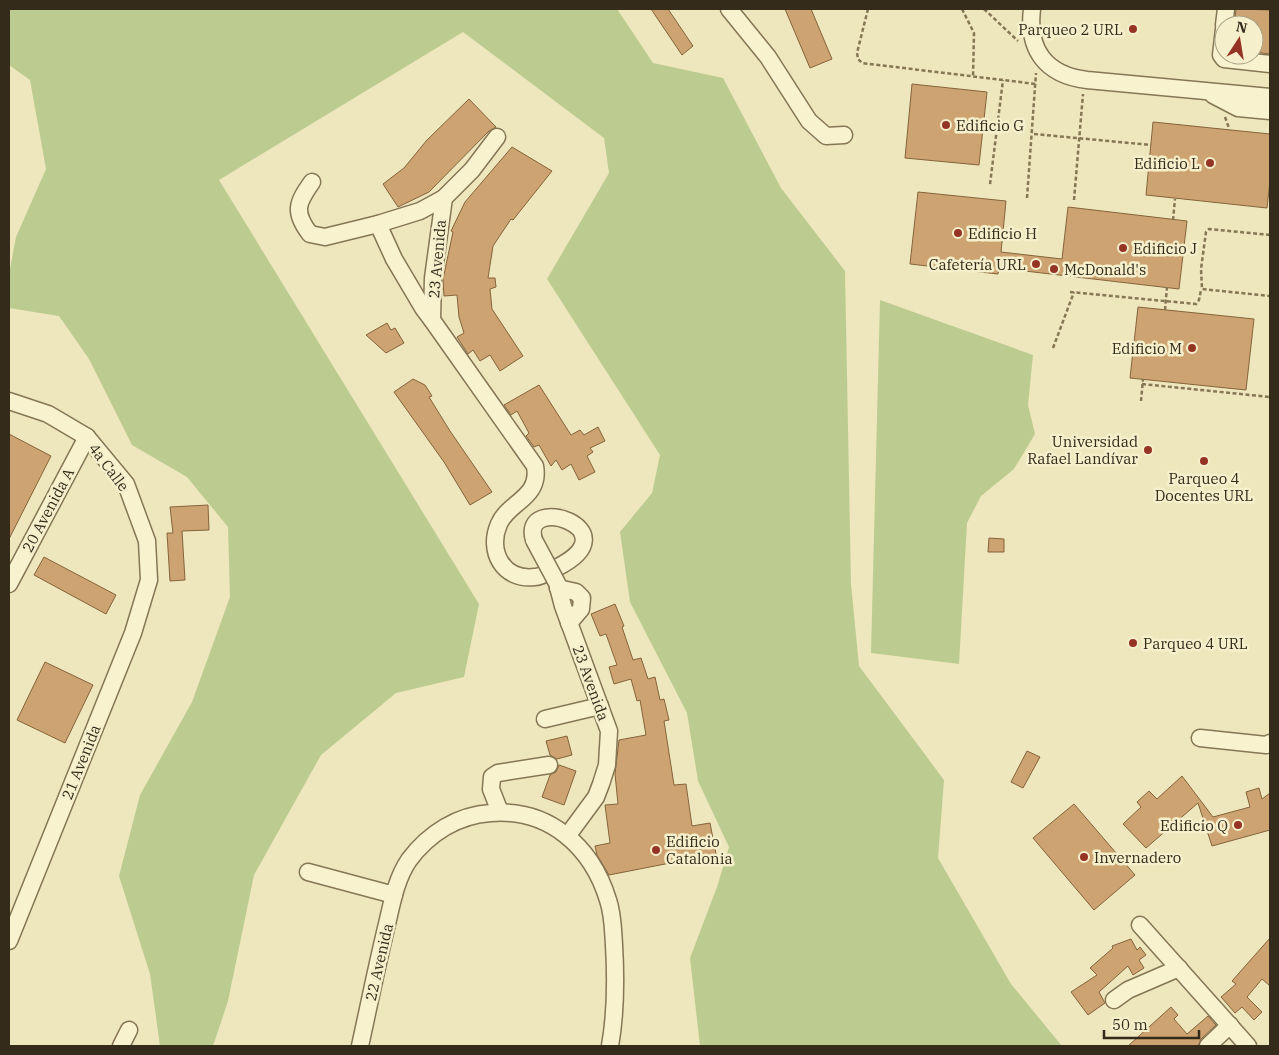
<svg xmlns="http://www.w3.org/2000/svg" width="1279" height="1055" font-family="'IBM Plex Serif',serif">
  <rect width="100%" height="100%" fill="#eee6bc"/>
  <g fill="#bccc91">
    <path d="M9,9H617L653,63L723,78L781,188L845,271L851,584L859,666L944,780L938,858L1011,984L1062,1046H700L690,958L717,887L729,847L698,781L687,713L630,602L620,532L652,493L660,455L547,279L609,173L604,138L463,32L219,180L479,604L464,677L396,693L321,755L254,875L228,1001L213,1046H160L150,974L119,876L140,795L192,702L230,597L228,527L187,477L132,445L89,359L59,316L9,308V274L16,237L46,169L30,80L9,65Z"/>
    <path d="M880,300L1033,355L1028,405L1035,434L1014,469L981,496L967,523L959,664L871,653Z"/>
  </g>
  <g fill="#cda471" stroke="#85633b">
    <path d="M651,9H668L693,46L682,55Z"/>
    <path d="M785,9H811L832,59L810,68Z"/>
    <path d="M1236,9L1270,10V54L1254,52V25H1234Z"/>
    <path d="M912,84L987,92L979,165L905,158Z"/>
    <path d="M469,99L496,127L489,131L429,192L398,207L383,184L404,168L427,140Z"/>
    <path d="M1153,122L1270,134V181L1267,208L1146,195Z"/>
    <path d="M512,147L552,171L513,220L511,219L493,246L488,278H495L496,287L490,289L492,309L523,356L500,371L490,355L480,361L473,350L468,354L457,337L464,333L459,317L457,295L444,296L443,279L453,232L451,231L465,202Z"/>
    <path d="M918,192L1006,201L1001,252L1062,259L1068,207L1187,221L1179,289L999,268L998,274L910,264Z"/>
    <path d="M1138,307L1254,319L1246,390L1130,378Z"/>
    <path d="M387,323L391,330L395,328L404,343L386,353L366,335Z"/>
    <path d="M413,379L425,385L432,396L429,397L450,431L492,492L470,505L444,462L394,392Z"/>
    <path d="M539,385L571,435L580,430L584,435L598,427L605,441L590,448L593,452L587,456L595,472L579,480L571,464L562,470L556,460L551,466L539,445L534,447L526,436L529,433L517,411L511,415L504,405Z"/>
    <path d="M9,434L51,456L9,539Z"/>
    <path d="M208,505L209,530L182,531L185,580L170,581L167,533H173L170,507Z"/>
    <path d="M989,538L1004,539V552H988Z"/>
    <path d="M44,557L116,595L106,614L34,575Z"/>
    <path d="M615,604L624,626L622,627L633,660L641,658L648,679L655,677L660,700L664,699L669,720L664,721L674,785L686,784L692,826L710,823L716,854L609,875L597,855L595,846L610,843L605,805L618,804L615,774L619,740L646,735L640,700L637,701L631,679L614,684L609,667L617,665L606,634L600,636L591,614Z"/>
    <path d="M45,662L93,685L65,743L17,720Z"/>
    <path d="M567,736L572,755L557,759L550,755L546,741Z"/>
    <path d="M1027,751L1040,757L1023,788L1011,782Z"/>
    <path d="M559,765L576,771L564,805L542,797L550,775L556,772Z"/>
    <path d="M1182,776L1213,817L1250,807L1246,792L1259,788L1262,799L1270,793V830L1212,846L1198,803L1146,848L1123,824L1141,807L1137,802L1149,791L1157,799Z"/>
    <path d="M1074,804L1135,875L1094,910L1033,838Z"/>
    <path d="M1270,938V986L1262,979L1247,997L1262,1012L1254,1020L1242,1007L1235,1013L1221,997L1236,984L1232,981Z"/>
    <path d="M1131,939L1137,950L1140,947L1146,955L1139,960L1144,968L1133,975L1128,966L1099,992L1105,1003L1088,1015L1071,992L1097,975L1090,968L1113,948L1112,946Z"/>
    <path d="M1171,1007L1178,1015L1174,1019L1187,1034L1208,1016L1216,1025L1201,1039L1198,1046H1128Z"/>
  </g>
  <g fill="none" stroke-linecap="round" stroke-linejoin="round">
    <g stroke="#857656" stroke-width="19">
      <g id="minor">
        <path d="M729,9L768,57L809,121L826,136L844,135"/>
        <path d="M1032,9C1027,50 1046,75 1087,80L1270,97"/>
        <path d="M1224,25L1226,9"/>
        <path d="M1224,29L1221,55L1224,59L1270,64"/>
        <path d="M1213,95L1238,108L1270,111"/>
        <path d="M497,137L472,170L444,198L433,278L432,320L535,466C541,498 508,502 499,524C487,551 503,581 535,577C542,577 549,571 556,568C635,529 519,492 534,540"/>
        <path d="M312,182C297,203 293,212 310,234L325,237L378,224L420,211L444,198"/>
        <path d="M378,224L394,259L423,308L432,320"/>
        <path d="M9,401L48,414L87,437L126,484L147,541L149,580L133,633L9,941"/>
        <path d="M557,583L563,606L609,731L607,765L601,784L596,797L568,835"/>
        <path d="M9,584L87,437"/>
        <path d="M558,588L576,592L582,598L581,609L569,623"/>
        <path d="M545,719L600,706"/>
        <path d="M1200,738L1266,745L1270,743"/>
        <path d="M500,812L491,789L492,777L498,773L549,765"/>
        <path d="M308,872L394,895"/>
        <path d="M1140,925L1248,1046"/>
        <path d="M1114,1000L1128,990L1179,968"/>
        <path d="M121,1046L129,1030"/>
        <path d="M360,1046C369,1005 377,965 387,924C392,903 396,879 409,860C429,833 458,815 491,813C549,808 592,847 608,900C613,914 613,930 614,945C616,979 616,1012 610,1046"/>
        <path d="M1208,1046L1230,1025"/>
      </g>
    </g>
    <g stroke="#857656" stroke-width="2.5" stroke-dasharray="4 2.5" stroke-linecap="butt">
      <path d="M868,9L857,53L858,59L862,63L1036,84"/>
      <path d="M962,9L974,33L973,77"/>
      <path d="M984,9L1018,41"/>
      <path d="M1225,117L1229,128"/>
      <path d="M1034,134L1151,145"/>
      <path d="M990,184L1003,80"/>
      <path d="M1027,198L1036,73"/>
      <path d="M1074,200L1083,94"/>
      <path d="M1173,220L1175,199"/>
      <path d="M1270,235L1209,229L1206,232L1201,269L1202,289L1270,296"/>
      <path d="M1070,292L1196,304L1199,300L1201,290"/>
      <path d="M1165,310L1167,287"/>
      <path d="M1053,348L1074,292"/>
      <path d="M1142,384L1270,397"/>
      <path d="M1141,401L1143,379"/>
    </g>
    <use href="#minor" stroke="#f9f2cf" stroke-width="16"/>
    <g stroke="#857656" stroke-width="19" stroke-linecap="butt">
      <path id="minor-bridge" d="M534,540L557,583"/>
    </g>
    <use href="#minor-bridge" stroke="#f9f2cf" stroke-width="16"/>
  </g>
  <g fill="#953425" stroke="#f5efcc" stroke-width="2">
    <circle cx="1133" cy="29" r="5"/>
    <circle cx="946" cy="125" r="5"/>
    <circle cx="1210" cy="163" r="5"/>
    <circle cx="958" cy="233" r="5"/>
    <circle cx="1123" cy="248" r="5"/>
    <circle cx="1036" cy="264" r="5"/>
    <circle cx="1054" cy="269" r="5"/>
    <circle cx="1192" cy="348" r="5"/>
    <circle cx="1148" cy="450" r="5"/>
    <circle cx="1204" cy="461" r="5"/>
    <circle cx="1133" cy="643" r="5"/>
    <circle cx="1238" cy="825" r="5"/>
    <circle cx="656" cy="850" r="5"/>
    <circle cx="1084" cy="857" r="5"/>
  </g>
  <g text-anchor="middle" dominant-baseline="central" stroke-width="5" stroke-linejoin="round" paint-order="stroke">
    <g font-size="15" fill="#342b1b" stroke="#f5efcc" text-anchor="start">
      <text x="1123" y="29" text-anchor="end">Parqueo 2 URL</text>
      <text x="956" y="125">Edificio G</text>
      <text x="1200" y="163" text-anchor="end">Edificio L</text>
      <text x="968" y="233">Edificio H</text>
      <text x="1133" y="248">Edificio J</text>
      <text x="1026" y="264" text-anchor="end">Cafetería URL</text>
      <text x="1064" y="269">McDonald's</text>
      <text x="1182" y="348" text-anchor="end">Edificio M</text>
      <text x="1138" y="441" text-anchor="end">Universidad<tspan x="1138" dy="17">Rafael Landívar</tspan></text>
      <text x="1204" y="478" text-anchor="middle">Parqueo 4<tspan x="1204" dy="17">Docentes URL</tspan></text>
      <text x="1143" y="643">Parqueo 4 URL</text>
      <text x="1228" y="825" text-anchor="end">Edificio Q</text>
      <text x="666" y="841">Edificio<tspan x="666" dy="17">Catalonia</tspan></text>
      <text x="1094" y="857">Invernadero</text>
    </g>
    <g font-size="15" fill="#342b1b" stroke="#f5efcc">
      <text transform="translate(437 259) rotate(-85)">23 Avenida</text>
      <text transform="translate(109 467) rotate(53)">4a Calle</text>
      <text transform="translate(48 510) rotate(-62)">20 Avenida A</text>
      <text transform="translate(591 683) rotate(70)">23 Avenida</text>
      <text transform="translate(81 762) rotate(-68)">21 Avenida</text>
      <text transform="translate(379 962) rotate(-77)">22 Avenida</text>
    </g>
  </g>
  <rect width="1279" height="1055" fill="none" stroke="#342b1b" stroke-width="20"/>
  <g transform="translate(1239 40) rotate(12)"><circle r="24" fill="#f5efcc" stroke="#a8a185"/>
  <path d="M0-4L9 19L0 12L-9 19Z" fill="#953425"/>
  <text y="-8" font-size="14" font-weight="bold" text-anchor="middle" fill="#342b1b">N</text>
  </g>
  <path d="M1104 1030v8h95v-8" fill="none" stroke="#342b1b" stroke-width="2.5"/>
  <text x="1112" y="1030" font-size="15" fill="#342b1b" stroke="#f5efcc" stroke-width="4" paint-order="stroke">50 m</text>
</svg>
